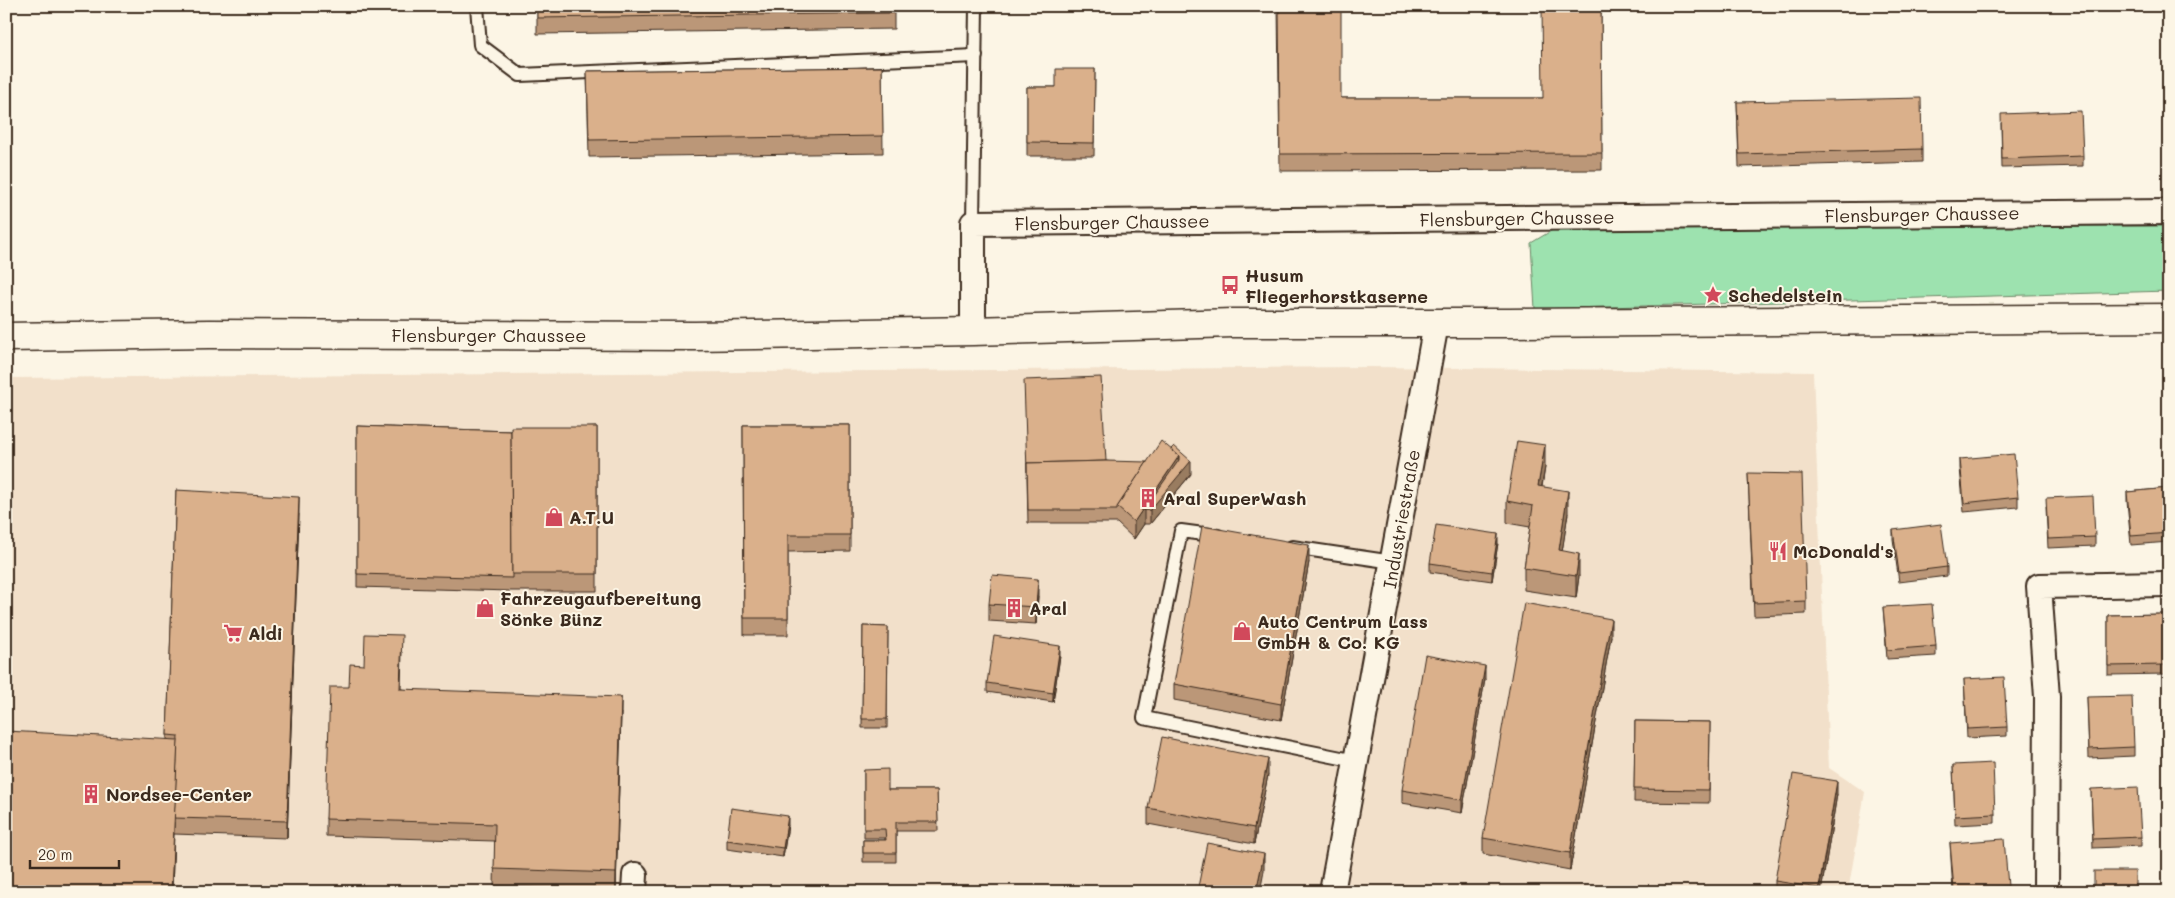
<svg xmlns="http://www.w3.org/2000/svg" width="2175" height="898" font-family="Mali,sans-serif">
  <rect width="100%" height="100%" fill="#fcf5e5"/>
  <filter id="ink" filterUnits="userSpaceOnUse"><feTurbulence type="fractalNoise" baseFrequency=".02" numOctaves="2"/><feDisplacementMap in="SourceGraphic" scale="10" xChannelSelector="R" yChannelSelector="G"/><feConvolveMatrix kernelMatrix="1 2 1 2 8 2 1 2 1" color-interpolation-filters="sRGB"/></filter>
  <g filter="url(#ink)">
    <path fill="#f2e0ca" d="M1369,367L1813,372L1829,768L1865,792L1848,892H6V378Z"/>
    <path fill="#9de2af" stroke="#6c8666" d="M1561,225L2169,226V291L1535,309L1531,243Z"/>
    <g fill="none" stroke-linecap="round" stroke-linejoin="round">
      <g stroke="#3b2a1e" stroke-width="16">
        <g id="service">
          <path d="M477,6L480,45L520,75L976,56"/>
          <path d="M973,223L976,6"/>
          <path d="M1218,536L1181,531L1144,718L1356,761"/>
          <path d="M1292,547L1393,562"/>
        </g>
      </g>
      <g stroke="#3b2a1e" stroke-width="28">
        <g id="minor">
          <path d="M973,331V223L2169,212"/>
          <path d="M634,892L635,875"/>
          <path d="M1332,892L1436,324"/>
          <path d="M2046,892L2047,697L2039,586L2169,584"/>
        </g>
      </g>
      <g stroke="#3b2a1e" stroke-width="31">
        <path id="secondary" d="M6,337L209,334L695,336L973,331L1233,323H1510L2169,318"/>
      </g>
      <use href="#service" stroke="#fcf5e5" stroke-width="12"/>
      <use href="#minor" stroke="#fcf5e5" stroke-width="24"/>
      <use href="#secondary" stroke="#fcf5e5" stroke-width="28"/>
    </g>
    <g fill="#bb9778" stroke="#3b2a1e">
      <path d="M383,6H451V10L383,11Z"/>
      <path d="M537,6H894V29L537,34Z"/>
      <path d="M1278,6L1341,98H1543L1601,6L1602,170L1280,171Z"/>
      <path d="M882,67L883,153L589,157L587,71Z"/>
      <path d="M1095,69L1094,156H1027V87H1056Z"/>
      <path d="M1737,102L1922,149V162L1739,167Z"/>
      <path d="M2001,123L2083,156V166L2002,168Z"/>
      <path d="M743,425H850V551L788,552V635H744Z"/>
      <path d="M357,426L511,431L597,427V591H512L357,587Z"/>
      <path d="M1960,459L2018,497V507L1964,512L1960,468Z"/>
      <path d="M1106,461L1191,474L1150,524H1144L1134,539L1117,523H1028L1027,476Z"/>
      <path d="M1545,467L1542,487L1568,513L1562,551L1579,576L1576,598L1524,590V568L1530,527L1507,523V501Z"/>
      <path d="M1748,473L1806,601V614L1754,616Z"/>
      <path d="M2169,488V542L2131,545L2127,501V492Z"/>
      <path d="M176,490L299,514L287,838L174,834L172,892H6L167,739Z"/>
      <path d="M2046,507L2095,537V546L2048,548Z"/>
      <path d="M1893,530L1947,567V576L1899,582L1893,539Z"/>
      <path d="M1498,543L1492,581L1430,572V563Z"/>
      <path d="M1309,562L1281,720L1174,700V684Z"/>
      <path d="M1038,596L1036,624L989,621V604Z"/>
      <path d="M1883,607L1936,646V656L1887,659Z"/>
      <path d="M2164,614L2165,674L2108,675V615Z"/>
      <path d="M863,626L888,627L887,728H862Z"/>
      <path d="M1611,636L1570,870L1483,854V838Z"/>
      <path d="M402,652L401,689L621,713L616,890L494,886L495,841L326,836V819L349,687L364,665Z"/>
      <path d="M1060,656L1053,702L987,692V683Z"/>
      <path d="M1485,679L1462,813L1402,803V790Z"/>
      <path d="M1964,679L2007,727V736L1967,738Z"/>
      <path d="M2087,697L2134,747V756L2089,758Z"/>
      <path d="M1635,721L1710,722L1709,803L1634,802Z"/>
      <path d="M1953,765L1995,814V823L1955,825Z"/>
      <path d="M864,770L888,790H937L938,831H896V862H863V840H885V838H864Z"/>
      <path d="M1268,775L1254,844L1148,824V808Z"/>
      <path d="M2091,789L2141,837V846L2093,848Z"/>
      <path d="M1837,794L1821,892H1775V881Z"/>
      <path d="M788,825L783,857L727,849V840Z"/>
      <path d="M1950,843L2008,886V892H1953Z"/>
    </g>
    <g fill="#997b61" stroke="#3b2a1e">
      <path d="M1545,445V467L1538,508V486Z"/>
      <path d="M1179,456V473L1191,461V474L1150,524V510H1144V524L1134,539V522Z"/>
      <path d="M1568,491V513L1559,572V550Z"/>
      <path d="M299,497V514L287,838V821Z"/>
      <path d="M1498,534V543L1492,581V572Z"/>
      <path d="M1309,545V562L1281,720V704Z"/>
      <path d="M1579,554V576L1576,598V576Z"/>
      <path d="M1038,579V596L1036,624V607Z"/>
      <path d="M1611,619V636L1570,870V853Z"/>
      <path d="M1060,646V656L1053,702V693Z"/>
      <path d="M1485,666V679L1462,813V800Z"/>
      <path d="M621,697V713L616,890V873Z"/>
      <path d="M1268,759V775L1254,844V828Z"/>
      <path d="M1837,781V794L1821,892H1819Z"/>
      <path d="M788,816V825L783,857V848Z"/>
      <path d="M174,822L172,892H171Z"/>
      <path d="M1264,854V871L1260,892H1256Z"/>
    </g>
    <g fill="#dab08b" stroke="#3b2a1e">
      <path d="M537,6H894V13L537,18Z"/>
      <path d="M1279,6H1341V98H1543L1542,6H1601L1602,153L1280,154Z"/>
      <path d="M882,67L883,136L589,140L587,71Z"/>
      <path d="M1056,69H1095L1094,143L1027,142V87H1056Z"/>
      <path d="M1921,98L1922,149L1739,154L1737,102Z"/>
      <path d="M2081,111L2083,156L2002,159L2001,114Z"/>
      <path d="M1101,377L1106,461L1027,463V472L1024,380Z"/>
      <path d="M743,425H850V535H788V618H744Z"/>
      <path d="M357,426L511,431L512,578L357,574Z"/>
      <path d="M511,427H597V574H512Z"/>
      <path d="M1161,441L1179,456L1134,522L1117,507Z"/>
      <path d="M1517,441L1545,445L1538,486L1568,491L1559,550L1579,554L1576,576L1524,568L1533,506L1507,501Z"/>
      <path d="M1174,446L1191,461L1150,510H1144L1179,460V456L1171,449Z"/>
      <path d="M2014,454L2018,497L1964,503L1960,459Z"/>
      <path d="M1106,461L1147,462L1117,507V510H1028L1027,463Z"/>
      <path d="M1748,473L1802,474L1806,601L1754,603Z"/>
      <path d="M2169,488V533L2131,536L2127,492Z"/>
      <path d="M176,490L299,497L287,821L174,818L178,736L167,735Z"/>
      <path d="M2093,496L2095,537L2048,539L2046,498Z"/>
      <path d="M1941,524L1947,567L1899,573L1893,530Z"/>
      <path d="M1436,525L1498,534L1492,572L1430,563Z"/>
      <path d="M1202,526L1309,545L1281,704L1174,684Z"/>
      <path d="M992,575L1038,579L1036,607L989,604Z"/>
      <path d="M1524,603L1611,619L1570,853L1483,838Z"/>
      <path d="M1932,604L1936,646L1887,650L1883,607Z"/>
      <path d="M2164,614L2165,665L2108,666V615Z"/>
      <path d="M863,626L888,627L887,719H862Z"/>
      <path d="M365,634L402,635L400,689L621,697L616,873L494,869L495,824L326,819L330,687H349L350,664L364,665Z"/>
      <path d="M994,636L1060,646L1053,693L987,683Z"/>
      <path d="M1425,655L1485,666L1462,800L1402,790Z"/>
      <path d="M2004,677L2007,727L1967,729L1964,679Z"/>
      <path d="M2132,696L2134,747L2089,749L2087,697Z"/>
      <path d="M1635,721L1710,722L1709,790L1634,789Z"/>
      <path d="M6,731L178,740L171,892H6Z"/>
      <path d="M1162,737L1268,759L1254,828L1148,808Z"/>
      <path d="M1993,763L1995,814L1955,816L1953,765Z"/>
      <path d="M888,769V790H937L938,822H896V853H863V840H886L885,829H864V770Z"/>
      <path d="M1793,774L1837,781L1819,888L1775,881Z"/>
      <path d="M2138,787L2141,837L2093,839L2091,789Z"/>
      <path d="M731,808L788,816L783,848L727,840Z"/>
      <path d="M2004,839L2008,886L1954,890L1950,843Z"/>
      <path d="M1207,843L1264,854L1256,892H1197Z"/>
      <rect x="2094" y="871" width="41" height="21"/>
    </g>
  </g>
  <defs>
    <g id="bus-bare" transform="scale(1.5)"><path d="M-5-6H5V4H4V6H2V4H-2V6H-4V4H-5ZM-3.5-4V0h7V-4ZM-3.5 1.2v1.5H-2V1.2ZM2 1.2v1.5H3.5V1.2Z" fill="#d1495b" stroke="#fcf5e5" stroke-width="2.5" paint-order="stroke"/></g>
    <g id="sight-bare" transform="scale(1.5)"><path d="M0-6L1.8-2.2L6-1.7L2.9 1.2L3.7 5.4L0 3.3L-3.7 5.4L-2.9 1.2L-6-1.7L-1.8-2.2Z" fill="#d1495b" stroke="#fcf5e5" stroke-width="2.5" paint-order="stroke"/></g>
    <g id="building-bare" transform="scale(1.5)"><path d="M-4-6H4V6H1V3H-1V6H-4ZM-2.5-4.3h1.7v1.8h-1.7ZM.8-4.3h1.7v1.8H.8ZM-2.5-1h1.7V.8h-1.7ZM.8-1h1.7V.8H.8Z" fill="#d1495b" stroke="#fcf5e5" stroke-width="2.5" paint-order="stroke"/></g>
    <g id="shop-bare" transform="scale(1.5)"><path d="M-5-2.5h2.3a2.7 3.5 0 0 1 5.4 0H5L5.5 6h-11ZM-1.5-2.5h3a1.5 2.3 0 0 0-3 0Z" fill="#d1495b" stroke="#fcf5e5" stroke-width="2.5" paint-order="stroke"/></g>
    <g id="restaurant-bare" transform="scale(1.5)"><path d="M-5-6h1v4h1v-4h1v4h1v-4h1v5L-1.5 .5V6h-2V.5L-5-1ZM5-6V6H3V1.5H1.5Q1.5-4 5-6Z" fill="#d1495b" stroke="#fcf5e5" stroke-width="2.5" paint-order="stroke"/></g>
    <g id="supermarket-bare" transform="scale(1.5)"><path d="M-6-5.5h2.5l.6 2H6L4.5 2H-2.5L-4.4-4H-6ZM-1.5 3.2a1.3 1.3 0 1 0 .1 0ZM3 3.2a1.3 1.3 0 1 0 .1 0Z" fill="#d1495b" stroke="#fcf5e5" stroke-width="2.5" paint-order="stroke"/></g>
  </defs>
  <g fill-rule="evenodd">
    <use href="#bus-bare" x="1230" y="285"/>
    <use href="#sight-bare" x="1713" y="295"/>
    <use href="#building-bare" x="1148" y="498"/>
    <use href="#shop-bare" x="554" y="517"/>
    <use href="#restaurant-bare" x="1778" y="551"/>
    <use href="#shop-bare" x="485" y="608"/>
    <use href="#building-bare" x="1014" y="608"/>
    <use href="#shop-bare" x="1242" y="631"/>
    <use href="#supermarket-bare" x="233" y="633"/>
    <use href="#building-bare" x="91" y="794"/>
  </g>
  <g text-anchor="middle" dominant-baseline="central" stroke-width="4" stroke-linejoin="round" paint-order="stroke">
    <g font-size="18" fill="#3b2a1e" stroke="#fcf5e5">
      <text transform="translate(1922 214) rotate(-1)">Flensburger Chaussee</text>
      <text transform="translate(1517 218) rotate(-1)">Flensburger Chaussee</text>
      <text transform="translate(1112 222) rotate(-1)">Flensburger Chaussee</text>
      <text x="489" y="335">Flensburger Chaussee</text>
      <text transform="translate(1401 519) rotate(-80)">Industriestraße</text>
    </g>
    <g font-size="18" font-weight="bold" fill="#3b2a1e" stroke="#fcf5e5" text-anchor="start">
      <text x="1245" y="275">Husum<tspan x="1245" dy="21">Fliegerhorstkaserne</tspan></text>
      <text x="1728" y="295">Schedelstein</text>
      <text x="1163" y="498">Aral SuperWash</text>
      <text x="569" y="517">A.T.U</text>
      <text x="1793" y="551">McDonald's</text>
      <text x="500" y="598">Fahrzeugaufbereitung<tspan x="500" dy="21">Sönke Bünz</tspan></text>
      <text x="1029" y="608">Aral</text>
      <text x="1257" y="621">Auto Centrum Lass<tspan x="1257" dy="21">GmbH &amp; Co. KG</tspan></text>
      <text x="248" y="633">Aldi</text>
      <text x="106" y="794">Nordsee-Center</text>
    </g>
  </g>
  <rect width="2175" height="898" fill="none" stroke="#fcf5e5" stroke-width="25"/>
  <rect x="12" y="12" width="2150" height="873" fill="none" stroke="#3b2a1e" stroke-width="2" filter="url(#ink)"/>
  <path d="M30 860v8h89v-8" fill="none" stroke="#3b2a1e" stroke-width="2.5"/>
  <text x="38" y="860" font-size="15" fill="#3b2a1e" stroke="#fcf5e5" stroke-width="4" paint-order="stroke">20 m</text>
</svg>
